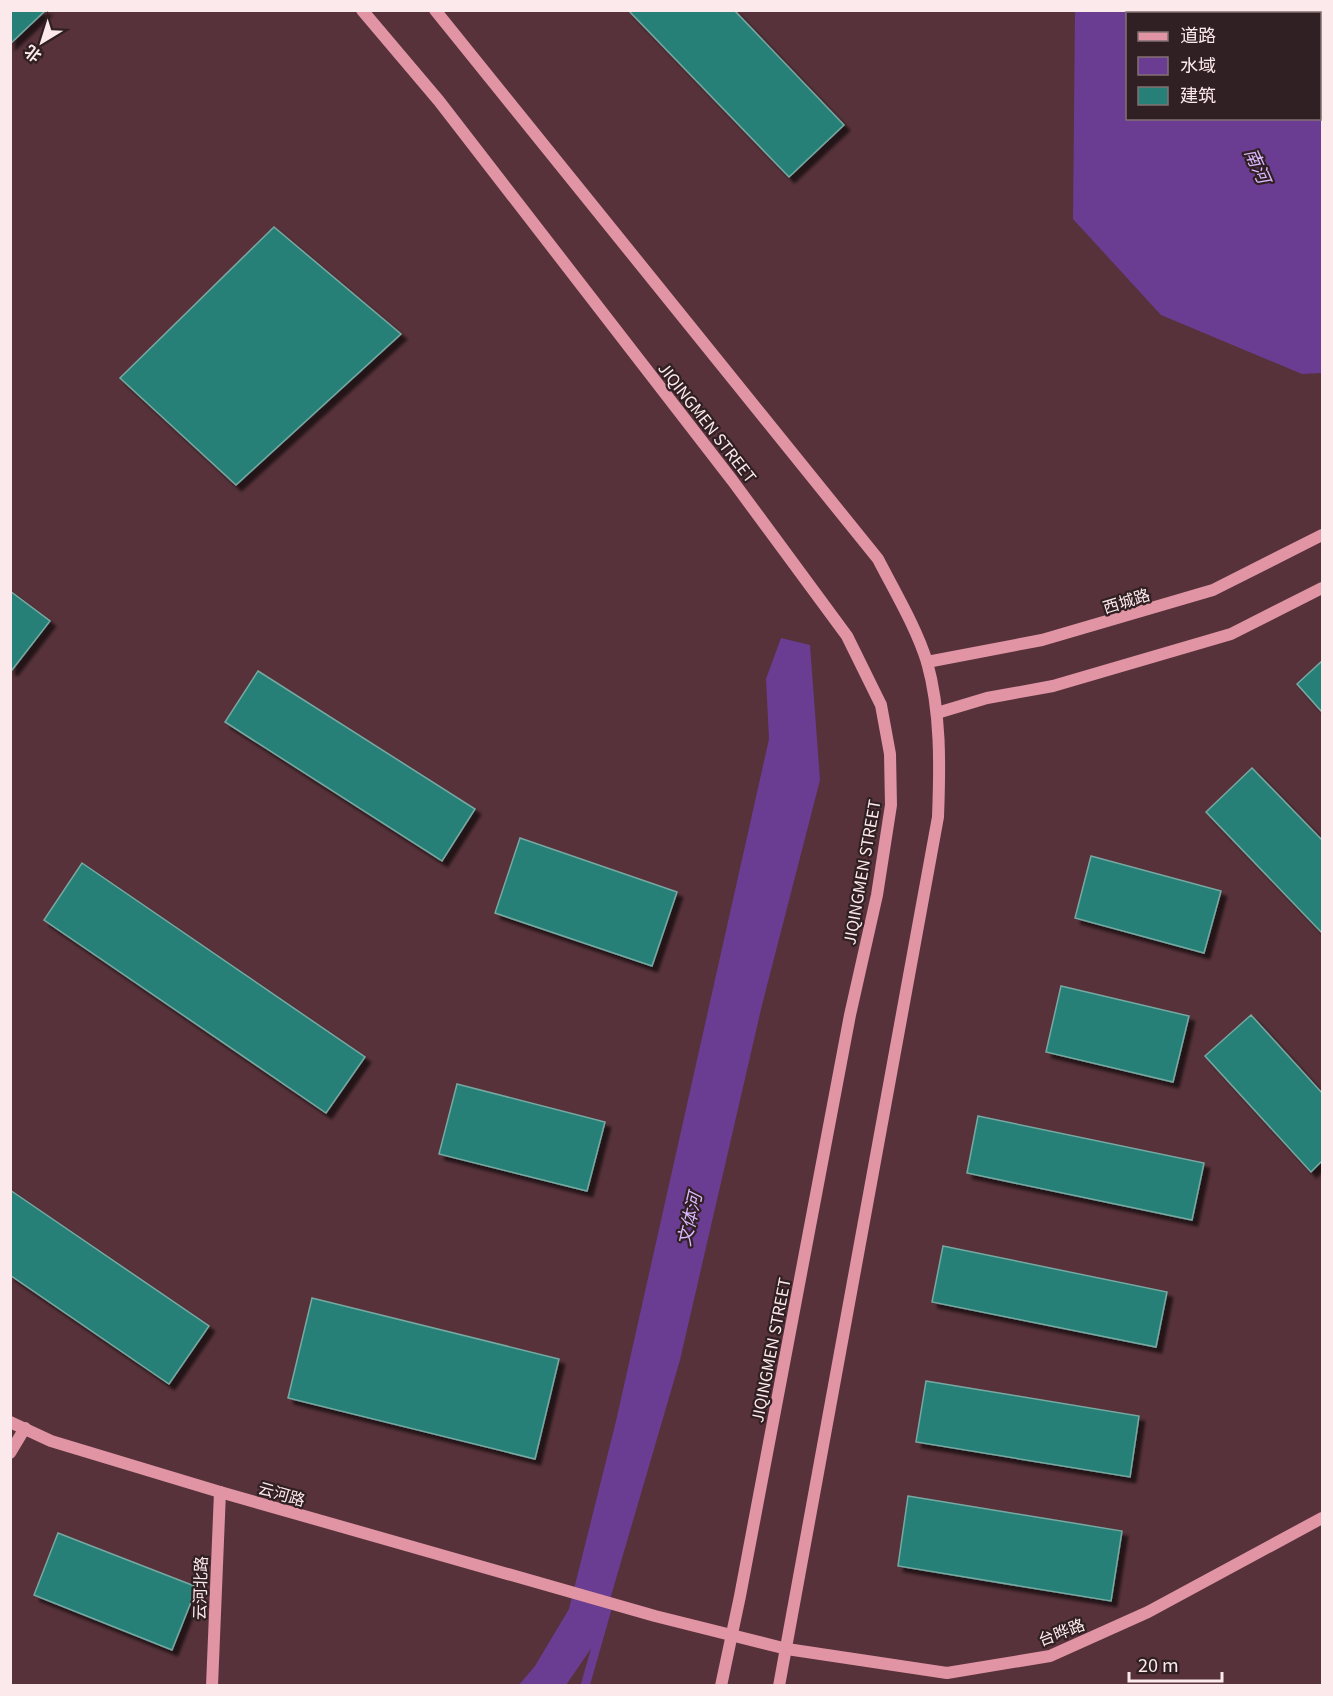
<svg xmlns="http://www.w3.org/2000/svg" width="1333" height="1696" font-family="Georgia,'Noto Sans SC',serif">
  <defs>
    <filter id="shadow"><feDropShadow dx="5.5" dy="5.5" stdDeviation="1.5" flood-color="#0009"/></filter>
  </defs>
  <rect width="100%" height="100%" fill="#57323a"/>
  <g fill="#6a3d92">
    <path d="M1075,11L1223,10L1225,13L1128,14V118H1320V86L1322,88V373L1302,374L1161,315L1073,219Z"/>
    <path d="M781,638L810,645L820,780L762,1005L680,1360L599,1637L566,1685L518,1686L535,1666L569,1609L616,1421L769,739L766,679Z"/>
  </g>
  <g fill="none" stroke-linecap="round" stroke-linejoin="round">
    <path stroke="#6a3d92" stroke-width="9" d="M585,1686L609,1602"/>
  </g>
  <g fill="#278077" stroke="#77a9a3" stroke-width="1.5" filter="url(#shadow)">
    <path d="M10,10H46L10,44Z"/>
    <path d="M628,10H734L844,125L789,177Z"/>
    <path d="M274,227L401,334L236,485L120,378Z"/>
    <path d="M10,591L50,621L12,670L10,669Z"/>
    <path d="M1322,661V712L1297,684Z"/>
    <path d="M258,671L475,809L442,861L225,722Z"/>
    <path d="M1252,768L1322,840V933L1206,812Z"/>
    <path d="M520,838L677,892L652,966L495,913Z"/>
    <path d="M1091,856L1221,891L1204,953L1075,918Z"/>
    <path d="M82,863L365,1057L326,1113L44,920Z"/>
    <path d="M1061,986L1189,1016L1173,1082L1046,1052Z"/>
    <path d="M1251,1015L1322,1093V1161L1311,1172L1205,1056Z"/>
    <path d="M457,1084L605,1122L587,1191L439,1154Z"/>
    <path d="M978,1116L1204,1163L1192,1220L967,1173Z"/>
    <path d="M10,1190L209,1326L169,1384L10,1275Z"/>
    <path d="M943,1246L1167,1292L1156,1347L932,1302Z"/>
    <path d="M312,1298L559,1359L535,1459L288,1398Z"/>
    <path d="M926,1381L1139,1416L1130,1477L916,1442Z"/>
    <path d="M908,1496L1122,1531L1111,1601L898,1566Z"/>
    <path d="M58,1533L197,1587L172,1650L34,1595Z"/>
  </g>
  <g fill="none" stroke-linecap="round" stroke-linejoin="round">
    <g stroke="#e094a4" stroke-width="12">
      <path d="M362,10L439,101L732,480L847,636L881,705L890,754L891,805L877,895L850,1015L740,1596L721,1686"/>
      <path d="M435,10L878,559C895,592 916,627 927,662C941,712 940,766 938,817L779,1686"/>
      <path d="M927,662L1042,640L1213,590L1322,535"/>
      <path d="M937,713L987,698L1053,686L1231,634L1322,588"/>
      <path d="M10,1422L51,1441L220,1492L655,1616L787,1649L947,1673L1050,1656L1148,1612L1322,1518"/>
      <path d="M10,1453L25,1428"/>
      <path d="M212,1686L220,1492"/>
    </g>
  </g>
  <g text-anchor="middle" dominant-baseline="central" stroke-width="4.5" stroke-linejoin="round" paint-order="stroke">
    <g font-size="16" fill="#fce9ec" stroke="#312023">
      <text transform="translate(708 422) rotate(52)">JIQINGMEN STREET</text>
      <text transform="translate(1126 600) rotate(-17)">西城路</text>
      <text transform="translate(861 872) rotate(-80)">JIQINGMEN STREET</text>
      <text transform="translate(770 1350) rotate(-79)">JIQINGMEN STREET</text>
      <text transform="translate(282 1493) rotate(16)">云河路</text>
      <text transform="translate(199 1588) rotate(-88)">云河北路</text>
      <text transform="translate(1061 1631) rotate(-21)">台晔路</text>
    </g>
    <g font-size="18" font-style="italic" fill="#dab9ff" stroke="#312023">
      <text transform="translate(1259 165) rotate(66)">南河</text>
      <text transform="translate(688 1219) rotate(-77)">文体河</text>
    </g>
  </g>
  <rect width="1333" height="1696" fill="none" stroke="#fce9ec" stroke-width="24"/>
  <rect x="1126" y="12" width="195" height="108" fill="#312023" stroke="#827073" stroke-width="1.5"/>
  <rect x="1138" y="32" width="30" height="9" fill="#e094a4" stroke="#827073" stroke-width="1.5"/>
  <text x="1180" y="42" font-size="18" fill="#fce9ec">道路</text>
  <rect x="1138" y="57" width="30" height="18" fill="#6a3d92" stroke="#827073" stroke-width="1.5"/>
  <text x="1180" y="72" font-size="18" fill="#fce9ec">水域</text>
  <rect x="1138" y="87" width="30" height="18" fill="#278077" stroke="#827073" stroke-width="1.5"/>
  <text x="1180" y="102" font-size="18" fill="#fce9ec">建筑</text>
  <g transform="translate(42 42) rotate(218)" stroke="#312023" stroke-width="4.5" paint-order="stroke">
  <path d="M0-4.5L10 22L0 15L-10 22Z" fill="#fce9ec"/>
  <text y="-9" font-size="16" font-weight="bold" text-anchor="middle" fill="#fce9ec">北</text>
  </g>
  <path d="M1129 1672v9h93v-9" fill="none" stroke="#fce9ec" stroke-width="3"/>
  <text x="1138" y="1672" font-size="18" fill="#fce9ec" stroke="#312023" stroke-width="4.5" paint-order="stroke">20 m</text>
</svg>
